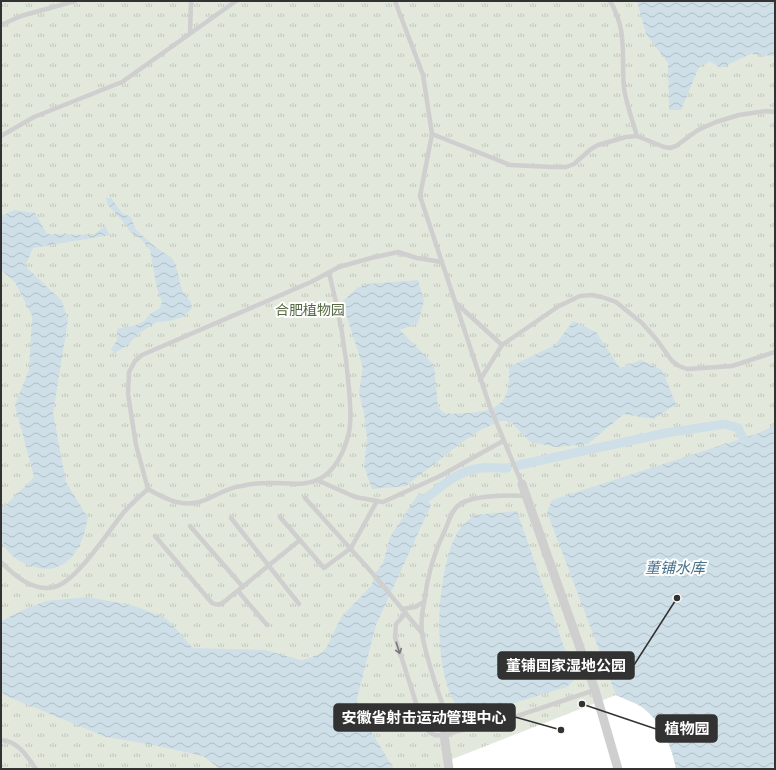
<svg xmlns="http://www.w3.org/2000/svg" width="776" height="770" font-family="'Roboto Condensed','Noto Sans SC',sans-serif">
  <defs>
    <pattern id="park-tufts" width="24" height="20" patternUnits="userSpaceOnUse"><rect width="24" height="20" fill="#e2e8dc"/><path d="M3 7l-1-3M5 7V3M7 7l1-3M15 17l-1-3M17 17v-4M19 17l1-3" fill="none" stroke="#c2c7bd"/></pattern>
    <pattern id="water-waves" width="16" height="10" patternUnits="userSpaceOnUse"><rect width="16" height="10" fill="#cedfe8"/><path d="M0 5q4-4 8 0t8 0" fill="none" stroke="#b1c0c7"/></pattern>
  </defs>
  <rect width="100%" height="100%" fill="#fff"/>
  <path fill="url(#park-tufts)" d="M1,1H775V767L767,769H676C672,746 661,721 642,707C634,702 624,699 616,695L445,762V769H1Z"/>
  <g fill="url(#water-waves)">
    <path d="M637,1H775V56L751,54L720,68L710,61L699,67L681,110H669L668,63L646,34Z"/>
    <path d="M106,198H111L122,213L131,217L136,230L154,246L173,259L179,276L180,284L184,294L191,302L192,308L183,317L169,321L157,322L138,334L129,344L115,353L111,350L117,340V329L136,325L144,321L150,314L160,308L162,302L157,288L150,250L140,238L129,231L127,226L107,204Z"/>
    <path d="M14,210L35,213L47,234L93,235L105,226L110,235L33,248L25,266L62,301L68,320L53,413L66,482L88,518C86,525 85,534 81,542C70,567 51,575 26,564C16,560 6,552 2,541C0,534 1,518 1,510L34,477L15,405L29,370L32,316L15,282L1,270V216Z"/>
    <path d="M418,280L424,301L418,323L400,330L434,365L438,407L444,413L449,414C471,412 502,416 508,389C509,382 509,374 509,367L555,345L573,321L596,332L620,368L641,360L662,370L676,404L654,419L624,414L588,444L556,447L530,442L513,424L506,421H501L482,429L461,443L406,486L372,489L364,466L367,438L364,413L359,392L363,367L342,302L357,288L368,284Z"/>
    <path d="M775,425V767L767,769H676C672,746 661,721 642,707C634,702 624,699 616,695L547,512L552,500L759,433Z"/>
    <path d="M419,493L426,498L431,505L376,625L357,698L358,708L363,718L394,769H220L203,756L148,744L106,737L4,695L1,691V621L23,610L46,601L87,597L131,605L161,616L169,621L193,648L265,650L301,660L307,659L323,652L327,646L342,616L372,585L374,575L383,563L390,537Z"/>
    <path d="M517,511L575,679L567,687L470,716C466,714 460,712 458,708C431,670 436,576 456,535C460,527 468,521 474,515Z"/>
  </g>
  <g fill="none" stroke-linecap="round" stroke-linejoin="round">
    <g stroke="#cedfe8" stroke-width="9">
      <path d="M519,465L666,433L725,424L738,428L744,440"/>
      <path d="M426,498C440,488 457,472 475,469C485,467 497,468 507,468"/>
    </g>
    <g stroke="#cfcfcf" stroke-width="4.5">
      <path d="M395,1L423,75L432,134L420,196L490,407L522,484"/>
      <path d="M610,1C628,31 621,56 624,88C626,103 633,122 637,136"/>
      <path d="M1,25L21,16L75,1"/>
      <path d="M190,33L191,1"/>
      <path d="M432,134L510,165L553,167H566L574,164L591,149L598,145L626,137L637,136L664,147L670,148L676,146L698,130L716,122L739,115L766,111L775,112"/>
      <path d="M1,136L34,117L122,82L236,1"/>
      <path d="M456,303L502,345"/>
      <path d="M480,380L502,345L559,306L580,296L592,295L602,297L616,302L642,323L657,340L672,361L679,366L687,369L732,366L775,352"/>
      <path d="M317,480L355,497L383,502L440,476L503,441"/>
      <path d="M148,489C165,499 185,509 205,500C217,495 229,487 242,486C249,484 258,483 266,483C282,482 302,487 317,480C335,473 345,450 349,432C352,418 350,403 349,389C346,350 339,311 329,273"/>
      <path d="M526,496C510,495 474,495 460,504C452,509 449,521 445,530C434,552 427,578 424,603C422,612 421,624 422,633C424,648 443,715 452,722C459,728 469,729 478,729L595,690"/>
      <path d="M305,498L374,575L422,633"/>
      <path d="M280,517L324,568L351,548L377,501"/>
      <path d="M231,518L299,604"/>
      <path d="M190,526L243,587"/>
      <path d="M155,536L212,603C220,607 224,602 230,597L300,540"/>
      <path d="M1,562C15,576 33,592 54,587C76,583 109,530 124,512C131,504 140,496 148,489L136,445L128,394L129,372L135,361L142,355L311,282L339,267L371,258L398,252L417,258L442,262"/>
      <path d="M238,591L267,625"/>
      <path d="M402,609L415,607L424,602"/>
      <path d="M406,613L396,624L395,637L423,725C426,729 430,734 435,735C444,737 457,731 466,729"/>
      <path d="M1,740C18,741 27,756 36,769"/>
    </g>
    <g stroke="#cfcfcf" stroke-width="9">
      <path d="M522,484L595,690L618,769"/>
      <path d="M444,735L449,769"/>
    </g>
  </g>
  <defs><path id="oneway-shaft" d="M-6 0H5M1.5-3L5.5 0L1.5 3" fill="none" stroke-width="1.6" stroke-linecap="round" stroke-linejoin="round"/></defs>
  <use stroke="#797979" href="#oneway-shaft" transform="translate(398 648) rotate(72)"/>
  <g text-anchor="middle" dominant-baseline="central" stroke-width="4" stroke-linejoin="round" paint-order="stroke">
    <g font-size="14" fill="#566944" stroke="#fff">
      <text x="310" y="310">合肥植物园</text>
    </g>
    <g font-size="15" font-style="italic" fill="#49728c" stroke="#fff">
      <text x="675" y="568">董铺水库</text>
    </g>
  </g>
  <path fill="none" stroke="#323232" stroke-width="1.5" d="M677 598L634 665M561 730L515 717M582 704L656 729"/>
  <g fill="#323232" stroke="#fff" stroke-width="1.5">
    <circle cx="677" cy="598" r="4"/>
    <circle cx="561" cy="730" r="4"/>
    <circle cx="582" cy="704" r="4"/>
  </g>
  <g fill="#323232" stroke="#323232" stroke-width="1.5">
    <rect x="498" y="652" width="136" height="27" rx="4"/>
    <rect x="334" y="704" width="181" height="27" rx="4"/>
    <rect x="656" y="715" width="61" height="27" rx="4"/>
  </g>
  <g font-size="15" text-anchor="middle" font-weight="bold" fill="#fff">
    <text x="566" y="671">董铺国家湿地公园</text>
    <text x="424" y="723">安徽省射击运动管理中心</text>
    <text x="687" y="734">植物园</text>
  </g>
  <rect width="776" height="770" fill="none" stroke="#323232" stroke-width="4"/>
</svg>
